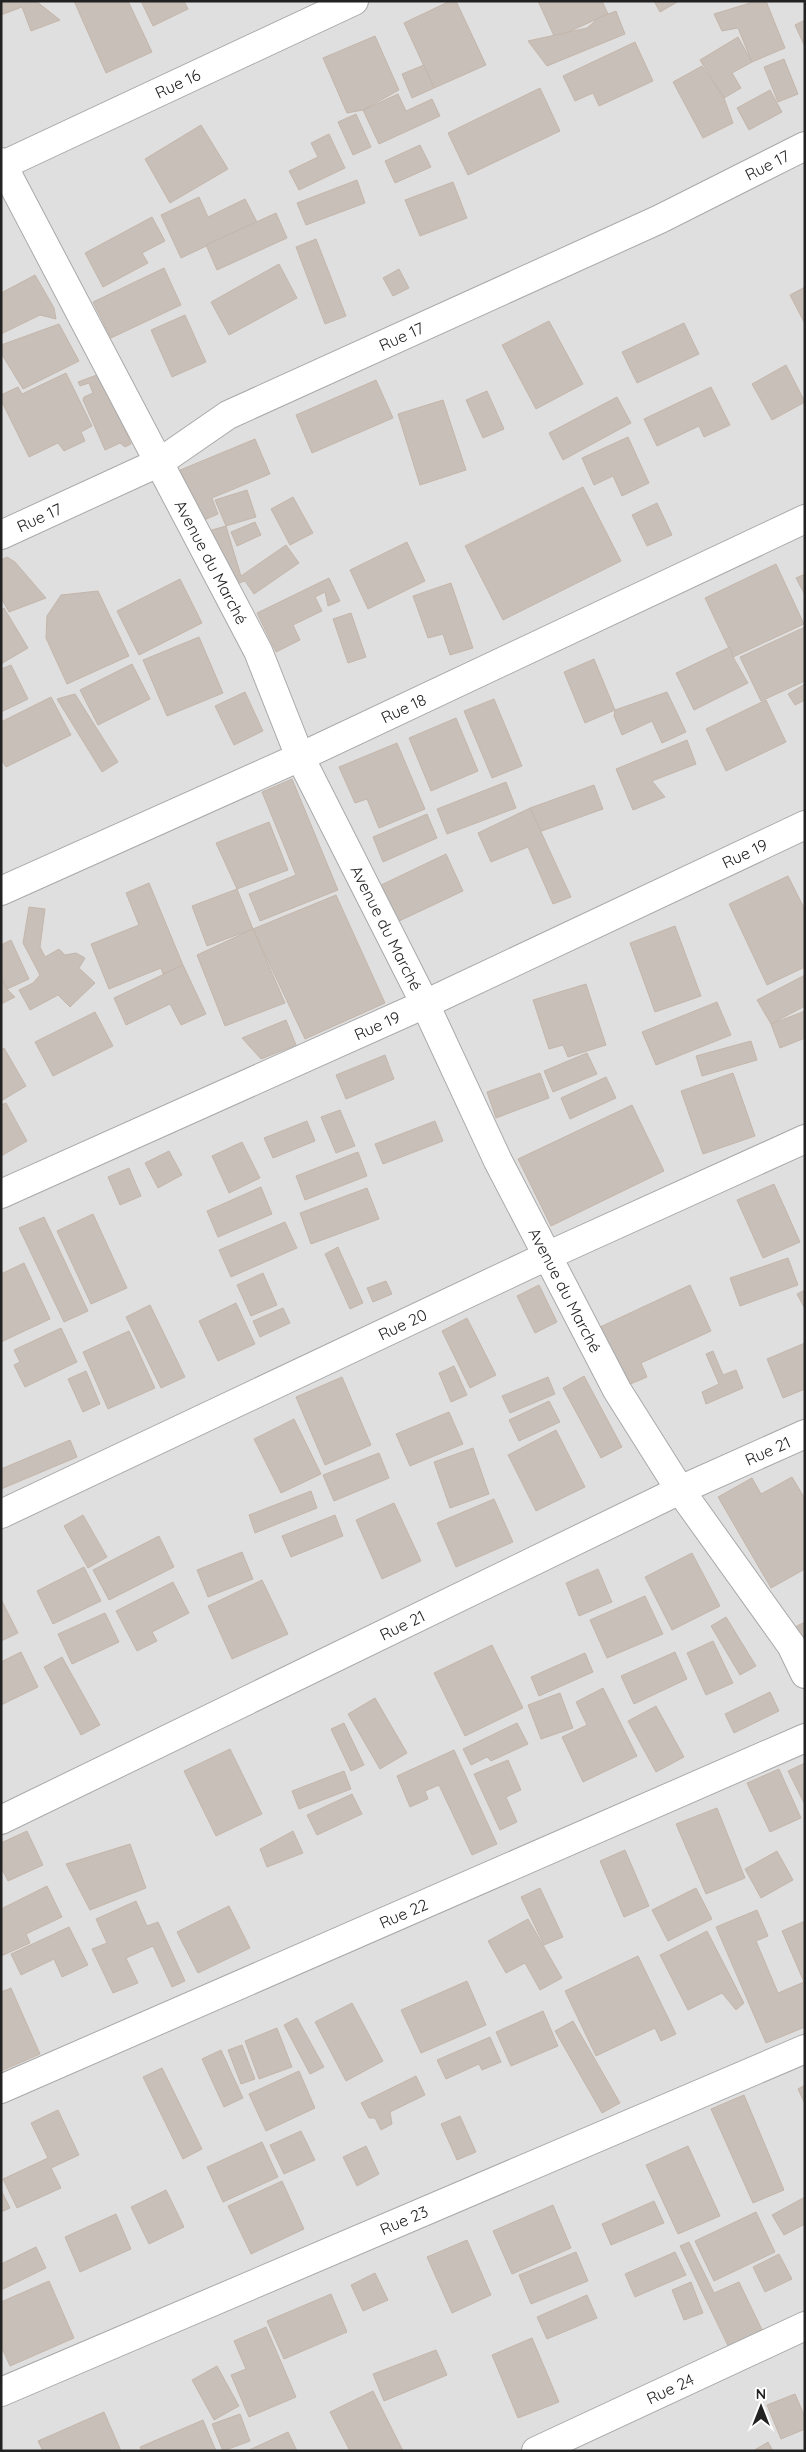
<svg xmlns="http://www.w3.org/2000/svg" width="806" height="2452" font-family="Quicksand,sans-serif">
  <rect width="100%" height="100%" fill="#f2efe9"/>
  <rect fill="#e0dfdf" x="1" y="1" width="804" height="2450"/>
  <g fill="#c7bfb8" stroke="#c4b6ab">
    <path d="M1,1H36L60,20L31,31L22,7L1,15Z"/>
    <path d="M74,1H128L152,52L106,73Z"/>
    <path d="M141,1H184L188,9L153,26Z"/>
    <path d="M450,1H456L486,65L434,88L404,23Z"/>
    <path d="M538,1H602L608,14L555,38Z"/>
    <path d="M654,1H679L660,12Z"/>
    <path d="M749,1H766L785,48L752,62L738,28L722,31L714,14L750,3Z"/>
    <path d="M616,11L625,34L547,66L528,41L587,28L600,17Z"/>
    <path d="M805,20V47L795,25Z"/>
    <path d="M375,36L399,90L363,110L347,113L323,58Z"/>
    <path d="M738,37L752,62L732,73L741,88L724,98L700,60Z"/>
    <path d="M635,42L653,81L599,106L593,93L575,101L563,76Z"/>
    <path d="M784,59L798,94L778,102L764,67Z"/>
    <path d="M424,65L434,88L412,98L402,74Z"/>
    <path d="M702,66L724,98L733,123L703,138L673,82Z"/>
    <path d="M540,88L560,131L468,175L448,133Z"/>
    <path d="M770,90L782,112L749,130L737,108Z"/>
    <path d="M398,94L406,111L432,99L440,116L379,144L363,110Z"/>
    <path d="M356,114L371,147L353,155L338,122Z"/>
    <path d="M201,125L228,169L170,203L145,159Z"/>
    <path d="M329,134L345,168L299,190L289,171L318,157L311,143Z"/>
    <path d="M420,145L431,167L395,183L385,161Z"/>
    <path d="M357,180L365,203L306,225L297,203Z"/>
    <path d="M453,182L467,218L420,236L405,200Z"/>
    <path d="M199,197L208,217L245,199L257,222L181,258L161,215Z"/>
    <path d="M276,213L287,238L217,270L206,245Z"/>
    <path d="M152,217L165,241L142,253L148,263L103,287L85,253Z"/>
    <path d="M316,239L346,316L325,324L296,247Z"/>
    <path d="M279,264L297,298L229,335L211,302Z"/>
    <path d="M164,268L181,305L111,338L93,302Z"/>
    <path d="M399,269L409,288L393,296L383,278Z"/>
    <path d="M35,275L54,308L56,319L40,315L1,334V293Z"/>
    <path d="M805,287V324L790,295Z"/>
    <path d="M185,315L206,362L172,377L151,330Z"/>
    <path d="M549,321L583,384L536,409L502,345Z"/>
    <path d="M684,323L699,354L637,383L622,352Z"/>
    <path d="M59,324L79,361L23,389L1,353V345Z"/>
    <path d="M786,365L805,402L772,420L752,384Z"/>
    <path d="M66,373L92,426L81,432L85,441L64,451L58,443L29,457L1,400V395L18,387L22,394Z"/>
    <path d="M102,373L131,444L125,447L120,443L105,450L83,400L84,397L93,393L89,383L80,386L78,382Z"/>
    <path d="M376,380L393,418L312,453L296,415Z"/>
    <path d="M711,387L730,425L704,437L699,426L657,446L644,419Z"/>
    <path d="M487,391L504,429L483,438L466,400Z"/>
    <path d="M617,397L631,423L563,460L549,433Z"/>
    <path d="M443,400L466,470L420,485L398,414Z"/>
    <path d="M628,437L649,483L622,496L613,476L594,485L582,458Z"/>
    <path d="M255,439L270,474L212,498L218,514L195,524L173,473Z"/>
    <path d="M583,487L621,561L503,620L465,546Z"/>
    <path d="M247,490L256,517L226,526L215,500Z"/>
    <path d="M293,497L313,533L290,545L271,509Z"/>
    <path d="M657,503L672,535L647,546L632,515Z"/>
    <path d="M255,522L261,535L237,546L231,532Z"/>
    <path d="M226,526L241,576L286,545L299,563L254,594L245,581L225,588L208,531Z"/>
    <path d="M407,542L425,581L368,609L350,570Z"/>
    <path d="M7,557L15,562L46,598L9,612L1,598V560Z"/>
    <path d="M776,564L804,624L733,657L705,598Z"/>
    <path d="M805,574V595L796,578Z"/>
    <path d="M329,578L340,601L328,606L325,592L315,597L322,611L293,625L300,640L276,652L257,613Z"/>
    <path d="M180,579L202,623L139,655L117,611Z"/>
    <path d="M451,583L473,648L450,655L443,634L428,638L413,596Z"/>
    <path d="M98,591L129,656L67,684L46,638L47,616L61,595Z"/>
    <path d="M4,608L28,648L1,664V610Z"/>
    <path d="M351,613L366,657L348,663L333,619Z"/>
    <path d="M805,627V681L761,701L740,657Z"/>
    <path d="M199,637L223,693L167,716L143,660Z"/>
    <path d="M730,647L733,657L748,683L694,710L676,673Z"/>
    <path d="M594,659L615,710L585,723L564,672Z"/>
    <path d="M132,664L150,699L98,725L80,690Z"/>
    <path d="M11,665L28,699L1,712V669Z"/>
    <path d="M805,684V700L795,705L788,694Z"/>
    <path d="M245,692L263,731L234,745L215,706Z"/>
    <path d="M667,692L686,732L662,743L652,721L622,735L614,716L615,710Z"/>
    <path d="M75,694L118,762L102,772L57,699Z"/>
    <path d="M51,697L71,735L6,767L1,759V722Z"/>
    <path d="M494,699L522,766L492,778L464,711Z"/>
    <path d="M766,700L786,742L726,771L706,729Z"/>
    <path d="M456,718L478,771L431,791L409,738Z"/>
    <path d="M687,740L696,764L652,781L665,797L633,810L616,769Z"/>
    <path d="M397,743L425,809L379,828L367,799L355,803L339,767Z"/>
    <path d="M292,779L338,890L260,921L249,894L296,875L262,792Z"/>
    <path d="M506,782L516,808L447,834L437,809Z"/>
    <path d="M594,785L603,809L539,832L530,808Z"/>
    <path d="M530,808L571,897L553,904L528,847L491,862L478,833Z"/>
    <path d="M427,814L437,838L383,862L373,837Z"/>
    <path d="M269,822L288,870L237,889L216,843Z"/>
    <path d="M446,854L463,891L397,922L379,886Z"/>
    <path d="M788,876L805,910V967L767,985L729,904Z"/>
    <path d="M149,883L183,965L163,974L161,968L109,989L91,944L139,925L126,893Z"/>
    <path d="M237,889L253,929L207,946L192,906Z"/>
    <path d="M336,895L385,1003L305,1039L253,929Z"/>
    <path d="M29,907L45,909L40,947L45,957L59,949L65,955L76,953L85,958L79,968L95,983L70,1007L58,995L30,1010L19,990L33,983L40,975L23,943Z"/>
    <path d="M675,926L701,996L655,1012L630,943Z"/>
    <path d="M253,929L285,1003L225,1026L197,955Z"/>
    <path d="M11,940L29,979L7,989L1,976V945Z"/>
    <path d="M183,965L206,1014L181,1025L170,1004L126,1025L114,998Z"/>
    <path d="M805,975V1006L771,1024L757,1000Z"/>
    <path d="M1,976L7,989L15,997L1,1004Z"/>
    <path d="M586,984L606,1045L568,1057L563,1045L549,1049L533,1000Z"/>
    <path d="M717,1002L731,1035L656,1065L642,1032Z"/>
    <path d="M805,1011V1038L780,1048L771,1024Z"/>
    <path d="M95,1012L113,1046L53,1076L35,1042Z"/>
    <path d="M286,1020L296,1045L261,1059L242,1038Z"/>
    <path d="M751,1041L757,1060L702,1076L696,1056Z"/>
    <path d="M4,1048L26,1086L1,1101V1050Z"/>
    <path d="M587,1053L597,1074L553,1092L544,1071Z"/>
    <path d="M385,1055L394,1079L346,1099L336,1075Z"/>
    <path d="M540,1073L549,1098L496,1118L487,1092Z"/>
    <path d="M733,1073L755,1136L703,1154L681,1091Z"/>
    <path d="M606,1077L616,1098L570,1119L561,1098Z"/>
    <path d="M6,1103L27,1141L1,1156V1105Z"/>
    <path d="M632,1105L664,1171L551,1226L518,1159Z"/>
    <path d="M340,1110L355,1146L336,1153L321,1117Z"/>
    <path d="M307,1121L315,1141L273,1158L264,1138Z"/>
    <path d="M435,1121L443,1141L383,1164L375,1144Z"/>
    <path d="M242,1142L260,1178L229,1193L212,1156Z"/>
    <path d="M169,1151L182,1175L158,1188L145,1163Z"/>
    <path d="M358,1152L367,1176L305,1200L296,1176Z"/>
    <path d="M129,1168L141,1196L120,1205L108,1177Z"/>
    <path d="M774,1184L800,1242L763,1258L737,1200Z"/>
    <path d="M261,1187L272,1214L218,1237L207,1211Z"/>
    <path d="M367,1188L379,1219L311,1244L300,1213Z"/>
    <path d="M93,1214L127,1288L91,1304L57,1231Z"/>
    <path d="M44,1217L88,1311L64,1322L19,1228Z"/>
    <path d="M285,1222L297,1248L231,1277L219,1250Z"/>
    <path d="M338,1247L363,1303L350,1309L325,1254Z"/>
    <path d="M788,1258L798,1285L740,1306L730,1278Z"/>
    <path d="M24,1263L50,1319L1,1342V1274Z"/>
    <path d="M263,1273L277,1305L251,1316L237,1285Z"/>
    <path d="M386,1281L392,1294L373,1302L367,1288Z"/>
    <path d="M539,1285L557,1322L535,1333L517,1296Z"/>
    <path d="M690,1285L711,1331L641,1363L647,1377L628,1385L600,1327Z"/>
    <path d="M805,1290V1309L797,1294Z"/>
    <path d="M236,1303L255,1344L218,1361L199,1321Z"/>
    <path d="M150,1305L185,1377L161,1388L126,1317Z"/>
    <path d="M283,1308L290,1323L260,1337L253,1321Z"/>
    <path d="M467,1318L496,1375L470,1388L442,1331Z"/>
    <path d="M61,1328L77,1362L25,1387L14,1365L20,1362L14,1350Z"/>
    <path d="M129,1331L155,1388L108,1409L83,1352Z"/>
    <path d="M805,1343V1389L783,1398L767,1359Z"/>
    <path d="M713,1351L723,1375L736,1370L743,1388L706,1404L702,1392L719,1384L706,1354Z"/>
    <path d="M454,1366L467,1395L451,1402L439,1373Z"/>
    <path d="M86,1371L100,1404L83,1412L68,1379Z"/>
    <path d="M584,1376L622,1447L601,1458L563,1388Z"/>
    <path d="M342,1377L371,1445L325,1465L296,1397Z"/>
    <path d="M548,1377L555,1394L510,1413L502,1396Z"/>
    <path d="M549,1401L560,1422L519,1441L509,1420Z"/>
    <path d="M449,1412L463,1444L410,1466L396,1434Z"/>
    <path d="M294,1419L321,1474L281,1493L254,1439Z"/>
    <path d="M556,1430L585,1487L536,1511L508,1455Z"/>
    <path d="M70,1440L77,1457L1,1489V1469Z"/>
    <path d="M473,1448L489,1494L450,1508L434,1462Z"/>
    <path d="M379,1453L389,1478L334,1501L323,1475Z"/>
    <path d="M792,1477L805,1499V1569L771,1588L718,1497L752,1478L761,1494Z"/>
    <path d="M311,1491L317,1508L255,1533L249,1515Z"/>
    <path d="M494,1499L513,1542L456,1567L437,1523Z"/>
    <path d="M394,1503L421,1561L382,1579L356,1520Z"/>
    <path d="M83,1515L107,1557L88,1568L64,1526Z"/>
    <path d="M335,1515L343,1536L291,1557L282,1536Z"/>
    <path d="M159,1536L174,1567L109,1600L93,1570Z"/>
    <path d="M242,1552L253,1579L208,1597L197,1570Z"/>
    <path d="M692,1553L720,1606L672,1630L645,1577Z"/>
    <path d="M84,1567L101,1601L53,1624L37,1591Z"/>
    <path d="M598,1569L612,1602L579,1616L566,1583Z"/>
    <path d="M262,1580L288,1634L232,1659L208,1606Z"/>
    <path d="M173,1582L189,1613L152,1632L157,1641L137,1651L116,1611Z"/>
    <path d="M645,1596L663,1634L607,1658L590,1620Z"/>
    <path d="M1,1599L18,1633L1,1641Z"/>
    <path d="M105,1613L119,1642L72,1664L58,1634Z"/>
    <path d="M726,1617L756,1666L740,1675L711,1626Z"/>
    <path d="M805,1622V1644L795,1627Z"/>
    <path d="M713,1641L733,1683L706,1695L687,1653Z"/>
    <path d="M492,1645L523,1708L465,1736L434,1673Z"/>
    <path d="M21,1652L38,1687L1,1705V1662Z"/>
    <path d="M675,1652L687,1679L634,1704L621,1676Z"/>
    <path d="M585,1653L593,1672L539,1696L531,1677Z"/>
    <path d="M62,1657L100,1725L81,1735L44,1667Z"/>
    <path d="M603,1688L637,1756L583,1782L562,1737L587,1725L576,1702Z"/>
    <path d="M770,1692L779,1711L734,1733L725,1714Z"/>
    <path d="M560,1693L573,1728L541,1739L528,1705Z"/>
    <path d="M375,1698L407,1753L380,1769L348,1714Z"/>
    <path d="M656,1706L684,1757L656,1772L628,1721Z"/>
    <path d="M344,1723L364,1765L351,1771L331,1729Z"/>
    <path d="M517,1723L528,1744L491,1761L487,1757L471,1765L463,1749Z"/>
    <path d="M230,1749L262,1814L216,1836L184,1771Z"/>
    <path d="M454,1750L497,1844L472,1855L439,1785L425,1791L428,1799L410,1807L397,1776Z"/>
    <path d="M508,1760L521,1790L506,1797L517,1822L500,1830L474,1774Z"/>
    <path d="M805,1763V1805L788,1771Z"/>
    <path d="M779,1769L801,1818L770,1832L747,1783Z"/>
    <path d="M344,1771L351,1789L299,1809L292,1791Z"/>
    <path d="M352,1794L362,1814L317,1835L307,1815Z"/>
    <path d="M717,1808L745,1878L706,1894L676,1824Z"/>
    <path d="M27,1831L43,1865L8,1881L1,1867V1843Z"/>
    <path d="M293,1831L303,1853L267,1867L260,1849Z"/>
    <path d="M130,1844L146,1888L90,1910L66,1864Z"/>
    <path d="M625,1850L649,1906L624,1917L600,1861Z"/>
    <path d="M777,1851L793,1880L761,1898L745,1869Z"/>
    <path d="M47,1886L62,1917L26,1934L30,1943L1,1956V1909Z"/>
    <path d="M540,1888L563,1937L544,1945L521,1897Z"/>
    <path d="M696,1888L712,1919L668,1941L652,1910Z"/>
    <path d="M136,1901L147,1926L158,1922L185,1981L172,1987L153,1946L126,1958L138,1983L113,1993L92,1949L107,1943L96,1919Z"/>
    <path d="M229,1906L250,1948L198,1973L177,1932Z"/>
    <path d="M757,1910L768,1936L756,1941L778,1993L804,1982L782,1931L805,1921V2027L766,2043L716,1927Z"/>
    <path d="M528,1919L562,1978L540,1990L525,1963L506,1973L488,1941Z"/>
    <path d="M69,1927L88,1965L62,1977L54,1959L21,1975L11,1954Z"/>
    <path d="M707,1931L744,2003L736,2010L722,1993L688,2010L660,1955Z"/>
    <path d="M638,1956L676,2034L661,2041L655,2028L596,2056L565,1991Z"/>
    <path d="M467,1981L486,2025L421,2053L401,2010Z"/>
    <path d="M11,1988L40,2054L1,2071V1992Z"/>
    <path d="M352,2003L383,2061L346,2081L315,2022Z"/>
    <path d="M543,2011L558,2046L511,2066L496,2032Z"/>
    <path d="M297,2018L324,2067L310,2074L284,2025Z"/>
    <path d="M573,2021L620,2103L602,2113L555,2031Z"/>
    <path d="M277,2028L292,2067L259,2079L245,2041Z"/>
    <path d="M490,2037L501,2062L482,2070L479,2064L446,2079L437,2060Z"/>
    <path d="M242,2045L255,2079L241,2084L228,2050Z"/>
    <path d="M221,2050L243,2098L224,2107L202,2059Z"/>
    <path d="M162,2068L202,2149L183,2159L143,2077Z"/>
    <path d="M299,2071L315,2108L266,2131L249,2094Z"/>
    <path d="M416,2076L425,2095L390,2112L392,2124L381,2130L375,2118H369L361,2103Z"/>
    <path d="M805,2085V2104L798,2089Z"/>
    <path d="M744,2095L784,2190L753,2203L711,2109Z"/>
    <path d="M58,2110L79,2155L51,2168L61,2188L17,2208L3,2179L48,2158L31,2123Z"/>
    <path d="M460,2116L476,2152L457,2160L441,2124Z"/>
    <path d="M301,2131L315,2160L284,2174L270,2145Z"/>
    <path d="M262,2142L278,2177L223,2202L207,2167Z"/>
    <path d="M366,2146L379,2174L357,2186L343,2157Z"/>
    <path d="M688,2146L720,2216L678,2234L646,2165Z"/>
    <path d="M282,2181L304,2229L251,2254L228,2206Z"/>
    <path d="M1,2190L10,2208L1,2212Z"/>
    <path d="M166,2190L184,2227L149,2244L131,2207Z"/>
    <path d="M805,2197V2224L784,2235L772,2215Z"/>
    <path d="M654,2201L664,2223L611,2245L602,2224Z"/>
    <path d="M553,2205L571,2248L512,2274L493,2231Z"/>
    <path d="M756,2212L775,2252L714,2281L695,2241Z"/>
    <path d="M116,2214L131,2249L80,2272L65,2237Z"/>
    <path d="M467,2240L491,2295L452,2313L427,2257Z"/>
    <path d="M689,2242L714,2293L739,2282L766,2338L732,2354L680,2246Z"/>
    <path d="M36,2247L46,2268L1,2290V2264Z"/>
    <path d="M576,2252L588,2281L531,2304L519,2275Z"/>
    <path d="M675,2252L686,2275L635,2297L625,2274Z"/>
    <path d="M779,2254L792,2279L765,2292L753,2267Z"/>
    <path d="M375,2273L388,2300L363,2311L351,2285Z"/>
    <path d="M49,2281L74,2338L10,2366L1,2346V2302Z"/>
    <path d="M691,2282L703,2313L684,2320L672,2290Z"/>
    <path d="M331,2294L347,2332L284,2359L267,2321Z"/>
    <path d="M587,2295L597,2318L547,2339L537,2317Z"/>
    <path d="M266,2327L296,2397L249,2417L231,2375L246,2369L234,2341Z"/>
    <path d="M532,2338L559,2402L518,2418L492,2355Z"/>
    <path d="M436,2350L447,2375L384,2401L373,2374Z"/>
    <path d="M217,2366L239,2406L214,2420L192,2380Z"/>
    <path d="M373,2391L403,2451H350L330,2412Z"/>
    <path d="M795,2394L805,2417V2429L781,2439L767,2405Z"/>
    <path d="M104,2412L121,2451H43L38,2441Z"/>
    <path d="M240,2414L250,2441L223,2451L212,2424Z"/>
    <path d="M203,2420L216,2451H142L140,2447Z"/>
    <path d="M288,2432L297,2451H247Z"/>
    <path d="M768,2442L773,2451H753Z"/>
  </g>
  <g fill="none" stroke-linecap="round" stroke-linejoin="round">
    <g stroke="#a9a9a9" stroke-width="30">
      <g id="street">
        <path id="s1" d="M1,162L258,651L300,757L425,1004L498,1161L617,1390L680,1490L791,1645L805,1674"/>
        <path id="s2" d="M1,166L354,1"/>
        <path id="s3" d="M1,535L160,462L228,415L660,219L805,146"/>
        <path id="s4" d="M1,891L300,757L805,519"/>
        <path id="s5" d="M1,1194L425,1004L805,825"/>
        <path id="s6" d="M1,1514L547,1256L805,1139"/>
        <path id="s7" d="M1,1820L680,1490L805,1434"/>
        <path id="s8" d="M1,2089L805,1738"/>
        <path id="s9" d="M1,2392L805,2049"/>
        <path id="s10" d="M536,2451L805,2326"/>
      </g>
    </g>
    <use href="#street" stroke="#fff" stroke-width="28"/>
  </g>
  <g text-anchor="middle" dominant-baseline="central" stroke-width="4" stroke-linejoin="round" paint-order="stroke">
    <g font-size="16" fill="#222" stroke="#fff">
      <text stroke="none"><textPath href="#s2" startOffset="195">Rue 16</textPath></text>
      <text stroke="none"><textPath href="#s3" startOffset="852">Rue 17</textPath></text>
      <text stroke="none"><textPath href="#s3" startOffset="448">Rue 17</textPath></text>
      <text stroke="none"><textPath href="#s3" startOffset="42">Rue 17</textPath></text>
      <text stroke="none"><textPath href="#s1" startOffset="452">Avenue du Marché</textPath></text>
      <text stroke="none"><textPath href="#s4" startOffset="442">Rue 18</textPath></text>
      <text stroke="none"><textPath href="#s5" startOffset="818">Rue 19</textPath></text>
      <text stroke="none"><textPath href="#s1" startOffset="858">Avenue du Marché</textPath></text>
      <text stroke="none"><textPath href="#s5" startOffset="412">Rue 19</textPath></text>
      <text stroke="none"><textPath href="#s1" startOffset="1262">Avenue du Marché</textPath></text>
      <text stroke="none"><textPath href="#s6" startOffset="444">Rue 20</textPath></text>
      <text stroke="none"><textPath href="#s7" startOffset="851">Rue 21</textPath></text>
      <text stroke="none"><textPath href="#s7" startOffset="446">Rue 21</textPath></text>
      <text stroke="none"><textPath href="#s8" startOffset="439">Rue 22</textPath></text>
      <text stroke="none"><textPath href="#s9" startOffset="438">Rue 23</textPath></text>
      <text stroke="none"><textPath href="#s10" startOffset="148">Rue 24</textPath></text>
    </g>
  </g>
  <rect width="806" height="2452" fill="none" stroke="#222222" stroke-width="5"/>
  <g transform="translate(761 2407)" stroke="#ffffff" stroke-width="4" paint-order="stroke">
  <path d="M0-4L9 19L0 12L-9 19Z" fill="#222222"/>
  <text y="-8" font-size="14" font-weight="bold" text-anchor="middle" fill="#222222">N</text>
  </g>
</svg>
